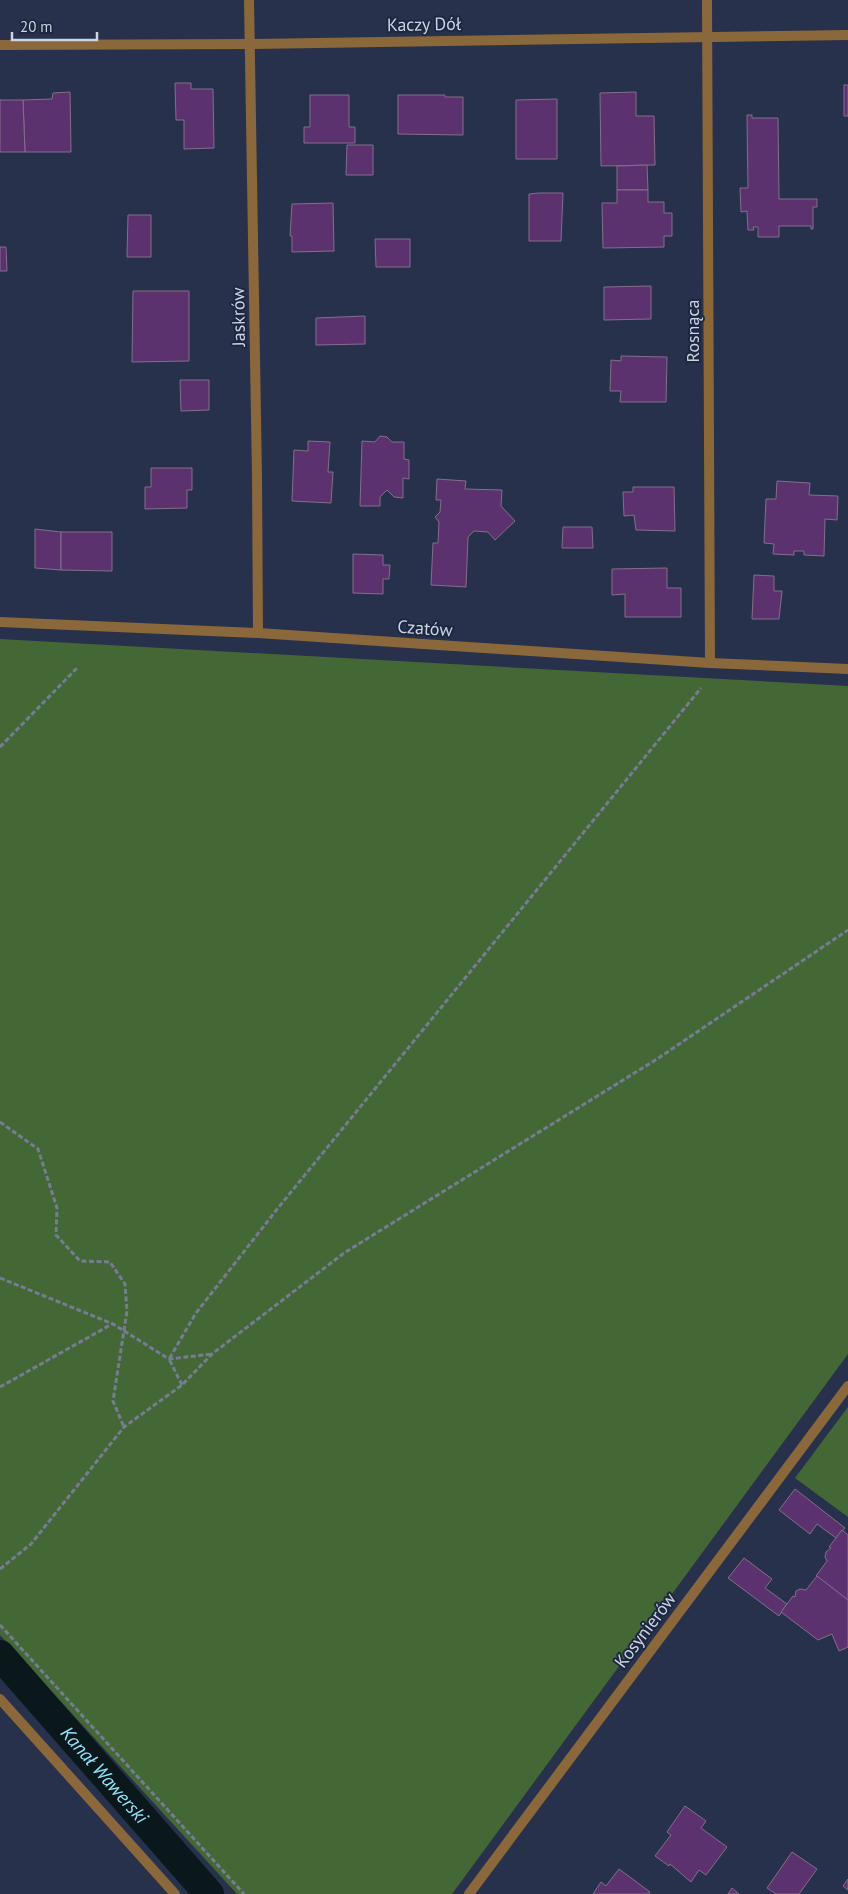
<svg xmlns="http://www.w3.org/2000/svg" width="848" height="1894" font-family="'PT Sans',sans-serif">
  <rect width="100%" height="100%" fill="#28314b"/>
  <g fill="#446736">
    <path d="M0,639L848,686V1354L452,1894H237L0,1635Z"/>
    <path d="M848,1407V1517L795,1478Z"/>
  </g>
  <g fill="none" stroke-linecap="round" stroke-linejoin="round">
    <path stroke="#0a181c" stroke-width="30" id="s1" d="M0,1655L209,1894"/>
  </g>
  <g fill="#5c326e" stroke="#826f8b">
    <path d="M175,83H191V89H213L214,148L184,149V120H176Z"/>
    <rect x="844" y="85" width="4" height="31"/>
    <path d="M70,92L71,152H25L23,100L52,99L53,93Z"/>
    <path d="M636,92V116H654L655,165L601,166L600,93Z"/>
    <path d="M310,95H349V127H355V143H304V127H310Z"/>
    <path d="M398,95H445V97H463V135L398,134Z"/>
    <path d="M557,99V159H516V100Z"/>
    <path d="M0,100H23L25,152H0Z"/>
    <path d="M747,115H752V118H778L779,199H817V207H813V229H811V226H779V237H758V227H753L754,230H748L747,211L741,212L740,188H748Z"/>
    <path d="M347,145H373V175H346Z"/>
    <path d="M647,165L648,190H617V166Z"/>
    <path d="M617,190H648V202H664V213H672V236H664V247L603,248L602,203H617Z"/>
    <path d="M539,193H563L561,241H529V194Z"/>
    <path d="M333,203L334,251L292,252V236H290L292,204Z"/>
    <path d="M128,215H151V257H127Z"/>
    <path d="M375,239H410V267H376Z"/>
    <path d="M0,247H6L7,271H0Z"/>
    <path d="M651,286V319L604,320V287Z"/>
    <path d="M133,291H189V361L132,362Z"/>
    <path d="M365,316V344L316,345V318Z"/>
    <path d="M621,356L667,357L666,402H620L621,391H610L611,360L621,361Z"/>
    <path d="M180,380H209V410L181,411Z"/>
    <path d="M380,436L387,437L392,442H404V459L409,460V479L403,478V498L394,497L387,490L380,497V506H360L362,441L375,442Z"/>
    <path d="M308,441L330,442L328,472H333L331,503L292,501L294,450L308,451Z"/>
    <path d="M151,468H192V490H187V508L145,509V487H151Z"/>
    <path d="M437,479L466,481L465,489L502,490L501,506L515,521L495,540L488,532L474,531L468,537L466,587L431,585L433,543H438L439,522L435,517L440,512L441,500H436Z"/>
    <path d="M777,481L810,483L809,495L838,496L837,520L825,519L824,556L804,555V551H794V555L773,554L774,544L764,543L766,499H776Z"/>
    <path d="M633,487H674L675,531L636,530L634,515L624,516L623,492H633Z"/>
    <path d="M563,527H592L593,548H562Z"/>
    <path d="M35,529L61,532V570L35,568Z"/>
    <path d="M61,532H112V571L61,570Z"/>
    <path d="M353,554L383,555V565H390L389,579H383V594L353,593Z"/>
    <path d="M667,568V588H681V617H625V594L612,595V569Z"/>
    <path d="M754,575L774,576V591H782L779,619H752Z"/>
    <path d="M795,1489L845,1528L836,1538L817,1524L810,1534L779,1510Z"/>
    <path d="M842,1530L848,1535V1600L816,1576L827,1561L825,1557L826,1552L831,1548L829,1547Z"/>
    <path d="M744,1558L772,1579L765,1588L787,1604L779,1616L728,1578Z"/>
    <path d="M817,1576L848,1600V1647L839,1651L832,1634L818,1640L781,1612L793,1596L795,1597L796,1591L800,1589L806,1590Z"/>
    <path d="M685,1806L706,1821L701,1828L727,1847L706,1875L699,1870L691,1882L670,1864L669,1866L655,1856L671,1835L667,1832Z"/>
    <path d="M792,1852L817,1869L799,1894H776L767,1888Z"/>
    <path d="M619,1869L650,1892L649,1894H593L601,1882L606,1886Z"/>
    <path d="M848,1879V1890L843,1886Z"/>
    <path d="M732,1888L739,1894H728Z"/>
  </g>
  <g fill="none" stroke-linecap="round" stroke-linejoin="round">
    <g stroke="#757d93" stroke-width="3" stroke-dasharray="5 2.5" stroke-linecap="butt">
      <path d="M0,747L78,667"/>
      <path d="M0,1122L38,1149L57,1208L56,1235L80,1261L110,1262L125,1284L127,1311L113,1401L124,1427"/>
      <path d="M0,1278L113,1324L169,1359L212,1354"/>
      <path d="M182,1385L169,1359L196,1313L278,1208L701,688"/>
      <path d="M0,1387L112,1324"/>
      <path d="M0,1569L31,1544L124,1427L182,1385L212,1354L344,1253L657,1059L848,930"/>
      <path d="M0,1625L244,1894"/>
    </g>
    <g stroke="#8a683b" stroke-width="10">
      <path d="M249,0L257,477L258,633"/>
      <path d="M707,0L710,663"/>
      <path d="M0,45L250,44L848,35"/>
      <path d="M0,622L258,633L710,663L848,669"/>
      <path d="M0,1699L175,1894"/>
      <path d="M469,1894L848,1386"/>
    </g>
  </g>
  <g text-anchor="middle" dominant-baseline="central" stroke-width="4" stroke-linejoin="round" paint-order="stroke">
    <g font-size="18" fill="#ccd3e3" stroke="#1e2740">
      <text transform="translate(424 24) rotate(-1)">Kaczy Dół</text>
      <text transform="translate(238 317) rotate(-91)">Jaskrów</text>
      <text transform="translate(692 331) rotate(-90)">Rosnąca</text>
      <text transform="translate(425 628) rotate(4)">Czatów</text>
      <text transform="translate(645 1630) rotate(-53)">Kosynierów</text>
    </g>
    <g font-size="19" font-style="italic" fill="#94e3f9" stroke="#1e2740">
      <text stroke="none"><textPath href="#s1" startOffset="159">Kanał Wawerski</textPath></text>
    </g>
  </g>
  <path d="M12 32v8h85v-8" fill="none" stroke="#ccd3e3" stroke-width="2.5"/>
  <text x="20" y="32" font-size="15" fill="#ccd3e3" stroke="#1e2740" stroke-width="4" paint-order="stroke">20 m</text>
</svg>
